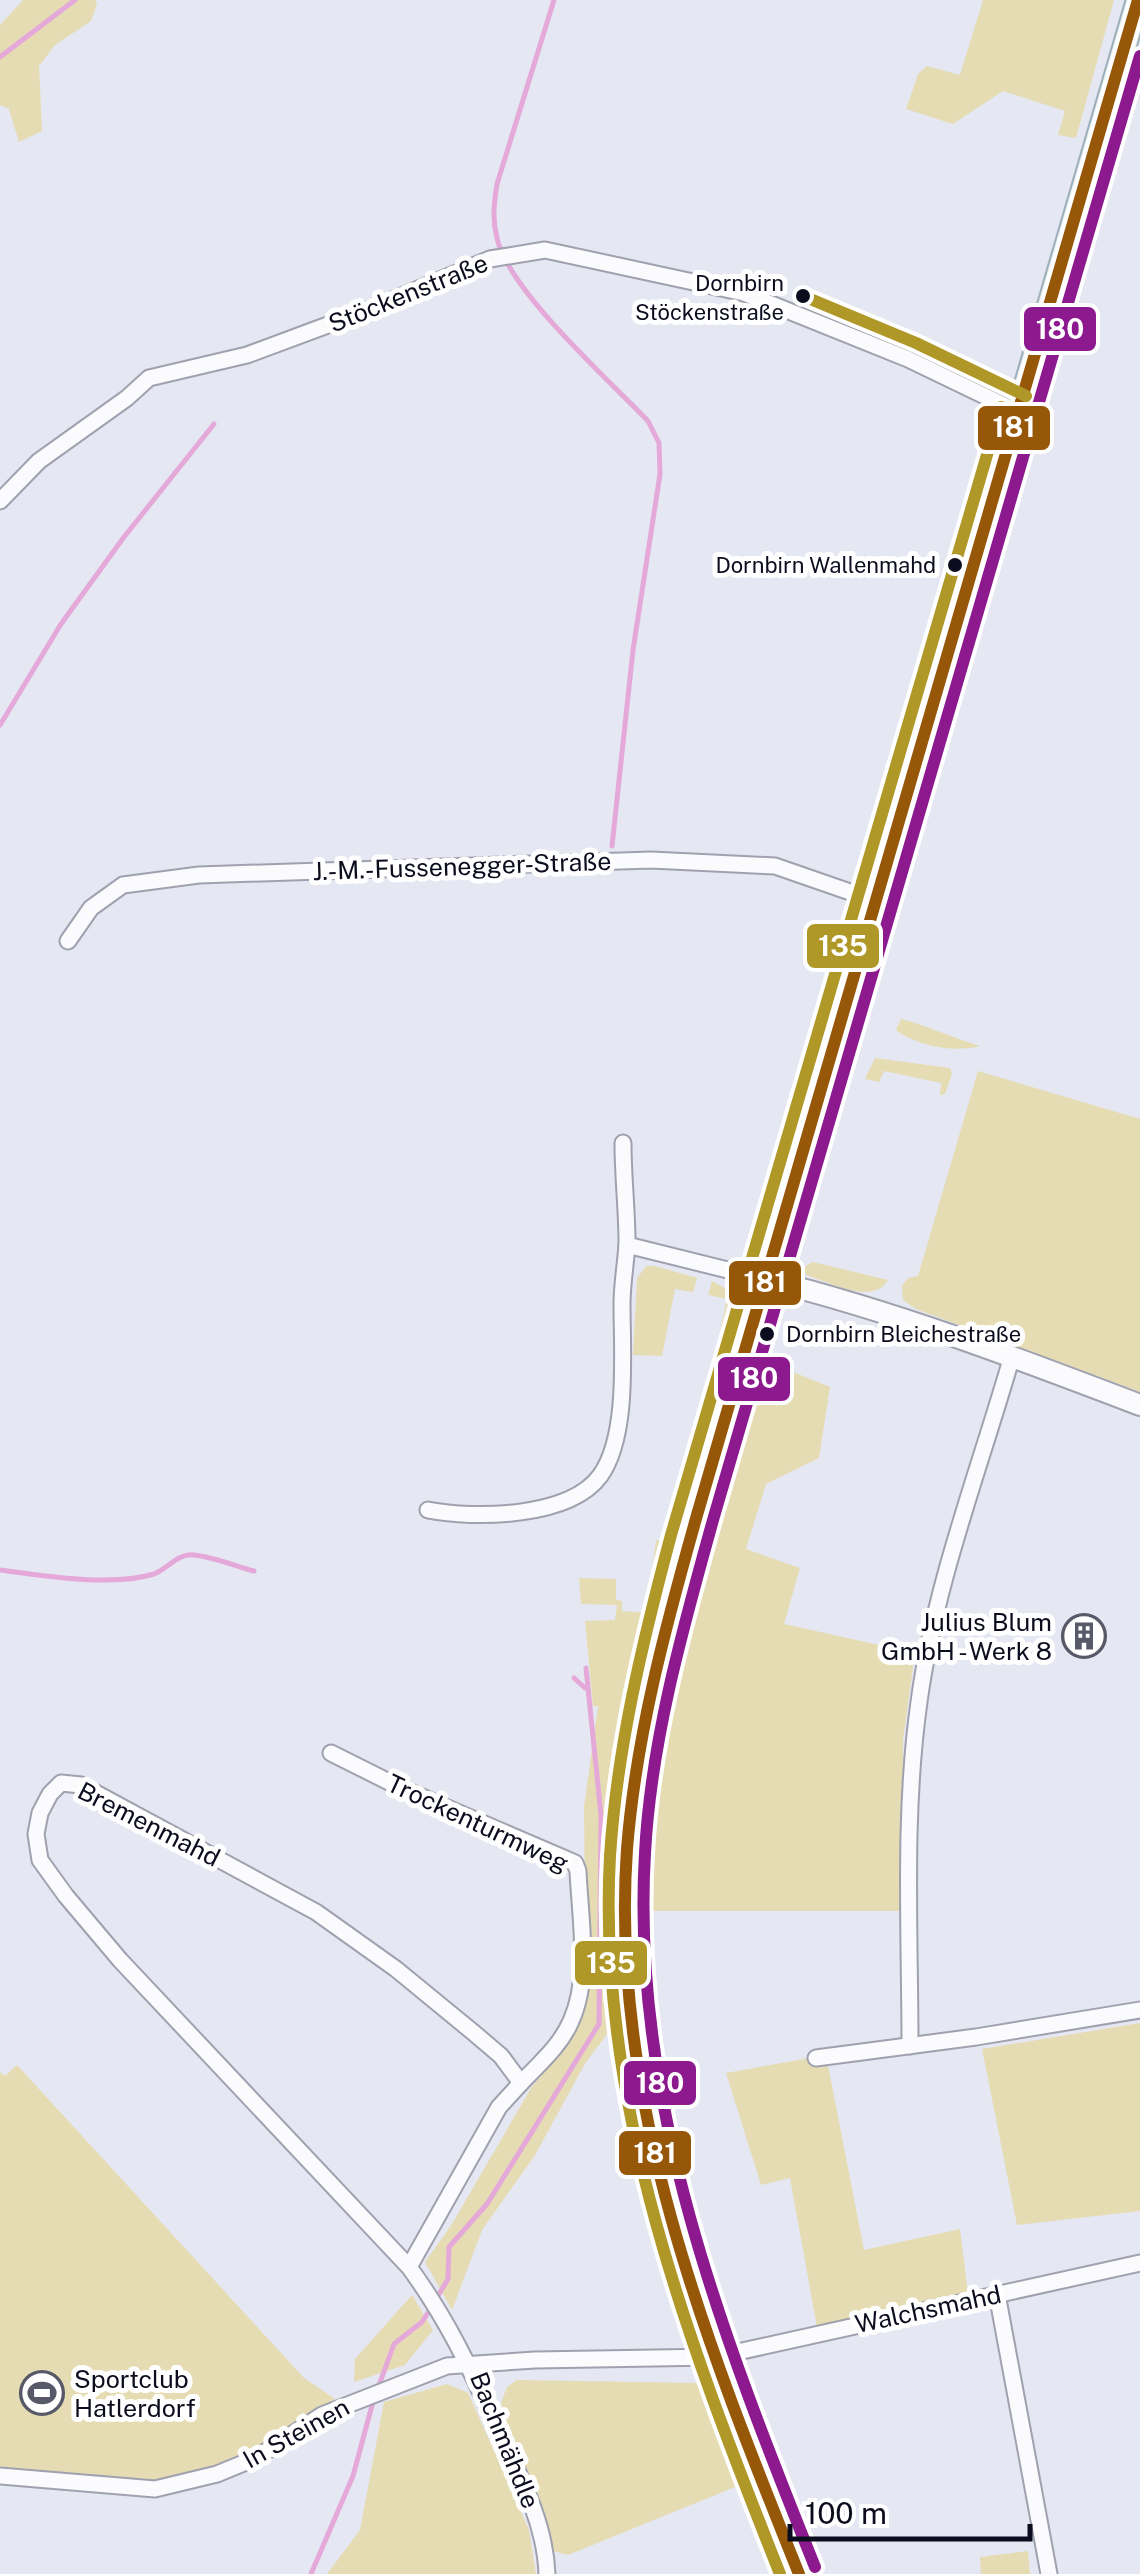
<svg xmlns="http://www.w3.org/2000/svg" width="1140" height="2574" font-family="'Public Sans',sans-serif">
  <rect width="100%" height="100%" fill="#e5e7f2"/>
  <g fill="#e6dcb3">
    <path d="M23,0H95L97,4L91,21L55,45L39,66L42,131L19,142L9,109L0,105V25Z"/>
    <path d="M983,0H1114L1076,138L1058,135L1065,111L1003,91L953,124L906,109L918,74L927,66L960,75Z"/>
    <path d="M901,1019C929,1026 953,1038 980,1046C955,1053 917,1046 896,1030Z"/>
    <path d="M875,1058L950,1068L952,1074L945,1094L940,1095L941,1083L884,1071L879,1082L865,1079Z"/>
    <path d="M978,1071L1140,1119V1392L916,1309L903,1300L902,1286L908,1278L918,1276Z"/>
    <path d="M813,1262L888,1280C873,1306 829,1282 806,1275L804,1267Z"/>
    <path d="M646,1266H655L697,1278L693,1292L675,1289L662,1356L633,1355L637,1278Z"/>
    <path d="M712,1281L735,1294L723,1361L714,1359L727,1299L708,1295Z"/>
    <path d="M793,1372L830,1387L819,1458L766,1484L746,1549L800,1568L784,1624L915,1653L903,1740L905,1911H641L653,1768L673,1667L752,1389L785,1397Z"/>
    <path d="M656,1540L669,1542L635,1667L618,1767L610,1845L611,2029L586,2062L535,2155L482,2230L452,2310L425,2262L452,2224L531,2088L572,2039L586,1992L584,1807L598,1706H593L585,1621L615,1620L617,1605L581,1604L579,1578L616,1579V1600L622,1601V1611L647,1613Z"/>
    <path d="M1140,2023V2211L1017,2225L982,2049Z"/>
    <path d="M826,2055L864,2250L960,2229L968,2294L817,2327L790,2178L761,2185L726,2073Z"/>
    <path d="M17,2065L304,2378L335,2399L249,2456L169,2483L0,2484V2072L5,2076Z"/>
    <path d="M412,2295L433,2330L405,2365L354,2382L355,2359Z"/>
    <path d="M517,2380L699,2383L740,2485L568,2555L553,2551L544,2510L507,2426L501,2403L507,2387Z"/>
    <path d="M447,2384L468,2393L475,2408L529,2530L536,2574H327L360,2530L384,2402Z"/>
    <path d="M1028,2551L1030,2574H981L980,2557Z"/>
  </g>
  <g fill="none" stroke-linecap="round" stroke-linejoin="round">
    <g stroke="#e4a9d9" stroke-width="5">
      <path d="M554,0L497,184C494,203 492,219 497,238C508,290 609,380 648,421L659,443L660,474L633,650L612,846"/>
      <path d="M0,57L75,0"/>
      <path d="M0,725L61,624L124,537L214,424"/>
      <path d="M0,1570C44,1576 111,1587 154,1574C168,1569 177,1553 194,1555C214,1557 235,1566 254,1571"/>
      <path d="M574,1678L585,1688"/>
      <path d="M436,2299L448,2279L449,2247L487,2204L599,2024L601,1815L586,1668"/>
      <path d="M378,2388L394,2344L422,2322L431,2308"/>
      <path d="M311,2574L353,2476L374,2398"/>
    </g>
    <g stroke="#9fa1af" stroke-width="19">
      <g id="street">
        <path d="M0,501L39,461L127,398L149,378L247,355L368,310L490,259L545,250L744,293L908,359L1018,412"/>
        <path d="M68,941L91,908L123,885L199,875L651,860L775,866L876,901"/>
        <path d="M627,1245L764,1279"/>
        <path d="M428,1510C474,1519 569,1518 600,1476C629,1436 622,1352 622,1304C622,1283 626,1263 627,1243C627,1210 623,1177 623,1143"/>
        <path d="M331,1753L401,1788L575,1863L578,1871C580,1918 591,1977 571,2021C561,2045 539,2064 521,2083"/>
        <path d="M910,2046C910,1932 903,1815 919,1702C935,1583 979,1471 1012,1356"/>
        <path d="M816,2058L976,2037L1140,2010"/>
        <path d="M409,2267L499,2107L521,2083L501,2056L474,2033L396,1969L316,1912L81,1785L61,1783L50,1794L40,1813L36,1834L40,1860L66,1896L120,1960L409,2267C445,2316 470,2367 494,2422C517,2471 545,2519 547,2574"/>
        <path d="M997,2294L1049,2574"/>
        <path d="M0,2476L155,2489L217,2474L256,2458L322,2415L447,2366L535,2360L715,2357L1140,2263"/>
      </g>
    </g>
    <g stroke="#9fa1af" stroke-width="24">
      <path id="secondary" d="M764,1279C893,1311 1017,1358 1140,1405"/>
    </g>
    <g stroke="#9dafb9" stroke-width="26">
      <path id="primary" d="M799,2574C708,2349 610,2099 627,1852C637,1720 674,1594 710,1468L1138,0"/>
    </g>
    <use href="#street" stroke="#fbfbfd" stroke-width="15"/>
    <use href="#secondary" stroke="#fbfbfd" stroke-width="20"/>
    <use href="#primary" stroke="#e4eef2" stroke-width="22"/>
    <g stroke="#fff" stroke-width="20">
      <path id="bus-1" d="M799,2574C707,2345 609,2101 627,1849C636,1735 666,1625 697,1515L1138,0"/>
    </g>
    <g stroke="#fff" stroke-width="20">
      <path id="bus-2" d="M815,2567C724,2340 630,2102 645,1853C651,1740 683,1628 713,1520L1140,56"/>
    </g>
    <g stroke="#fff" stroke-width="20">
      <g id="bus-3">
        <path d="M803,296L916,343L1026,396"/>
        <path d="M780,2574C690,2347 596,2104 610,1856C617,1747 643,1640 671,1535L1001,407"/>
      </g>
    </g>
    <use href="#bus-1" stroke="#965709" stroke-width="12"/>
    <use href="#bus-2" stroke="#8d198f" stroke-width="12"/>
    <use href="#bus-3" stroke="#b09828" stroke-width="12"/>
  </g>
  <defs>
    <g id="building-ring" transform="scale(2.25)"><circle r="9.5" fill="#fff" stroke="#575968" stroke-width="1.5"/><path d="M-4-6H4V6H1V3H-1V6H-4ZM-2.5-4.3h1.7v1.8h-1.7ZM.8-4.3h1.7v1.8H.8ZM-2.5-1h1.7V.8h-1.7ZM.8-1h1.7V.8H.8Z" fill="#575968"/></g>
    <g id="stadium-ring" transform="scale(2.25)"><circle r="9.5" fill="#fff" stroke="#575968" stroke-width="1.5"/><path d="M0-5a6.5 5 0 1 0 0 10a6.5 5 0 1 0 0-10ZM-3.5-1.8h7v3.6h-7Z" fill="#575968"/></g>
  </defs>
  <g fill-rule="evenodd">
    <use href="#building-ring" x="1084" y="1636"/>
    <use href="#stadium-ring" x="42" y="2393"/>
  </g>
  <g fill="#0b0d1e" stroke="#fff" stroke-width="4">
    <circle cx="803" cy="296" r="9"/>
    <circle cx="955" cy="565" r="9"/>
    <circle cx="767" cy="1334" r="9"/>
  </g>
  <g text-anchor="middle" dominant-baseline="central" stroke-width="10" stroke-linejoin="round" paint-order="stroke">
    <g font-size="22" fill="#0b0d1e" stroke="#fff" text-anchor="end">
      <text x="784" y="283">Dornbirn<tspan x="784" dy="29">Stöckenstraße</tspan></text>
      <text x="936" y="565">Dornbirn Wallenmahd</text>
      <text x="786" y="1334" text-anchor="start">Dornbirn Bleichestraße</text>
    </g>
    <g font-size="25" fill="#0b0d1e" stroke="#fff">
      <text transform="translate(408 293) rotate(-22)">Stöckenstraße</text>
      <text transform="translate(462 866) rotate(-2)">J.-M.-Fussenegger-Straße</text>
      <text transform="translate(478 1823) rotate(25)">Trockenturmweg</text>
      <text transform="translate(149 1824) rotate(27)">Bremenmahd</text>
      <text transform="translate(928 2309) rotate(-12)">Walchsmahd</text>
      <text transform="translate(296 2433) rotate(-29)">In Steinen</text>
      <text transform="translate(505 2440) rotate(68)">Bachmähdle</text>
    </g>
    <g font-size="25" fill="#0b0d1e" stroke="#fff" text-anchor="end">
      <text x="1052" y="1622">Julius Blum<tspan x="1052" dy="29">GmbH - Werk 8</tspan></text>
      <text x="74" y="2379" text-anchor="start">Sportclub<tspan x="74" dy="29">Hatlerdorf</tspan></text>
    </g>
  </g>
  <g stroke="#fff" stroke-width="4">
    <rect x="1022" y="305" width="76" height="48" rx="10" fill="#8d198f"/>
    <rect x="976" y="404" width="76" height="48" rx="10" fill="#965709"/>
    <rect x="805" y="922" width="76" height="48" rx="10" fill="#b09828"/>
    <rect x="727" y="1259" width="76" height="48" rx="10" fill="#965709"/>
    <rect x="716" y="1355" width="76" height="48" rx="10" fill="#8d198f"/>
    <rect x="573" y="1939" width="76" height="48" rx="10" fill="#b09828"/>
    <rect x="622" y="2059" width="76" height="48" rx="10" fill="#8d198f"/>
    <rect x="617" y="2129" width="76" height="48" rx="10" fill="#965709"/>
  </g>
  <g font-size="28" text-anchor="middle" font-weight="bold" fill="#fff">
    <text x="1060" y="339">180</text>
    <text x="1014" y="437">181</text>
    <text x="843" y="956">135</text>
    <text x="765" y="1292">181</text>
    <text x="754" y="1388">180</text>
    <text x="611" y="1973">135</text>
    <text x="660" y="2093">180</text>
    <text x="655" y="2163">181</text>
  </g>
  <path d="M790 2524v15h240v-15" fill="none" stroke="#0b0d1e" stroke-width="5"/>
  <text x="805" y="2524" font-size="30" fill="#0b0d1e" stroke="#ffffff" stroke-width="8" paint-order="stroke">100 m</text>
</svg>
